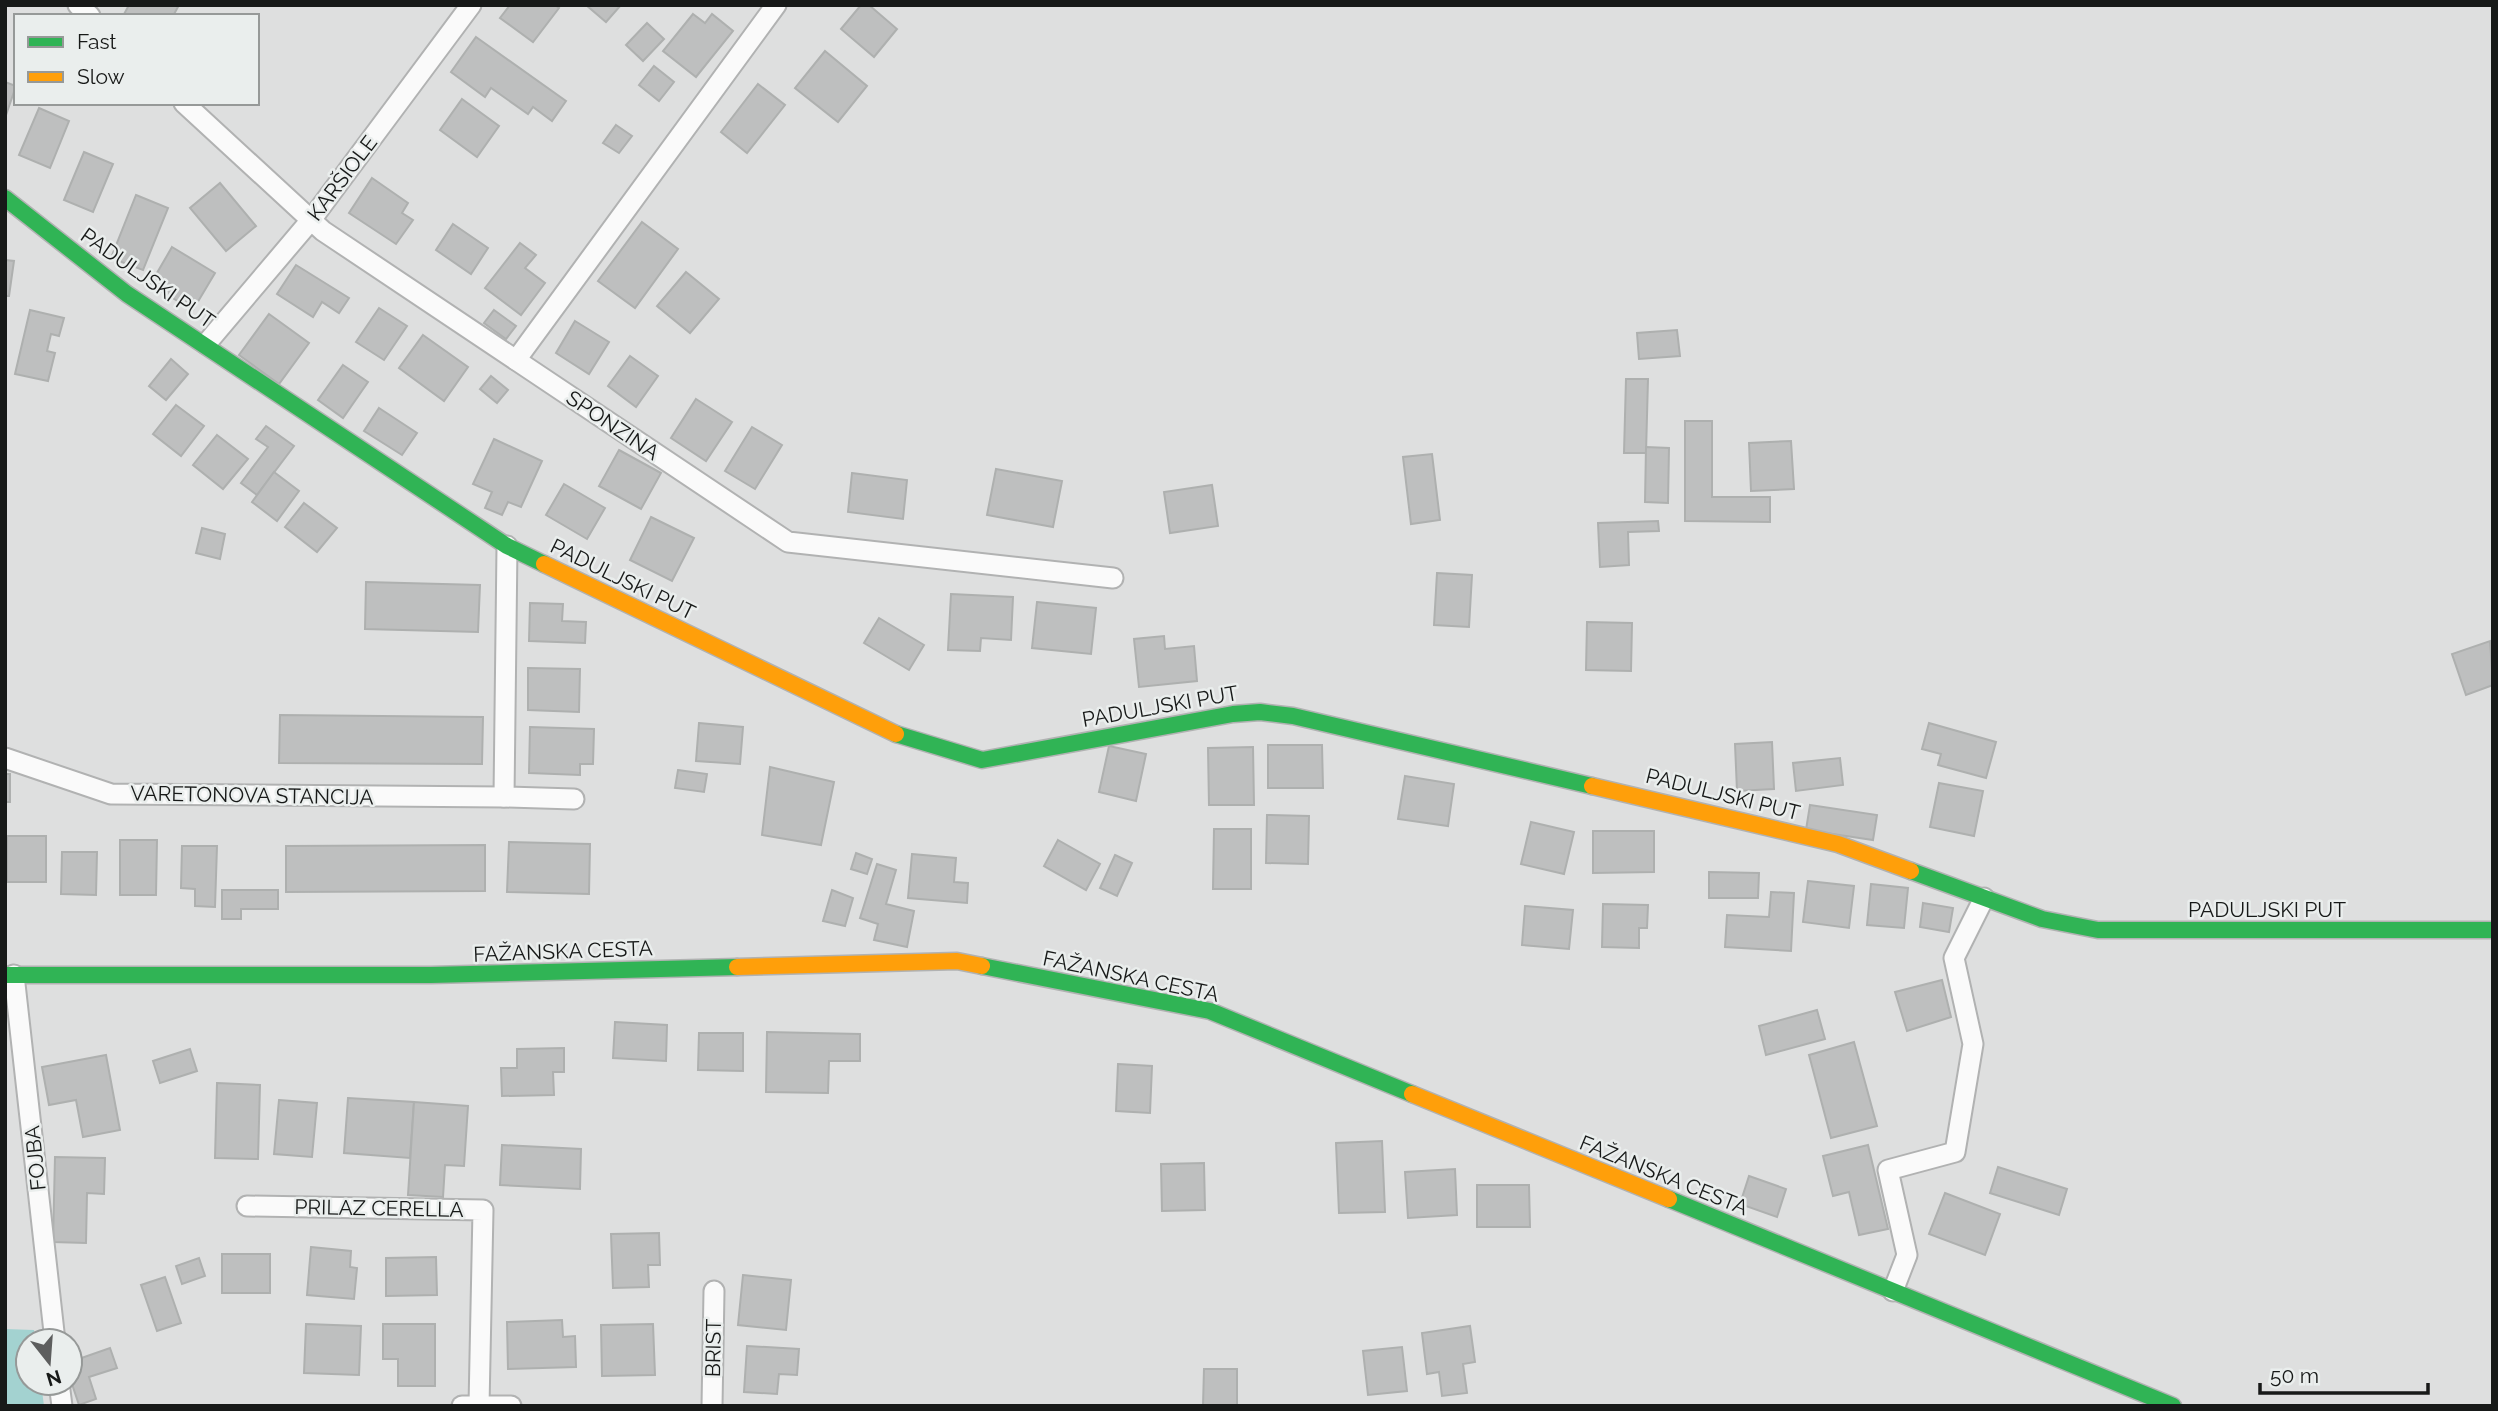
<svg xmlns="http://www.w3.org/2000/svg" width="2498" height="1411" font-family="Raleway,sans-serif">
  <rect width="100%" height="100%" fill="#dedfdf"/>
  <path fill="#a3d2d0" d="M5,1329L34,1330L36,1341H28V1383H41L44,1406H5Z"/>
  <g fill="#bebfbf" stroke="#aeb0af" stroke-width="2">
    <path d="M129,5H179L173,16H123Z"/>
    <path d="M510,5H555L559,8L533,42L500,18Z"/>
    <path d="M586,5H621L606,22Z"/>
    <path d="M861,5H869L897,29L874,57L841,29Z"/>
    <path d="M693,14L705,23L712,14L733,31L696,77L663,51Z"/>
    <path d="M647,23L664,39L643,61L626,45Z"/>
    <path d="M476,37L566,101L552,121L533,107L528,114L491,88L485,97L451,72Z"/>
    <path d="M825,51L867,86L838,122L795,88Z"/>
    <path d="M654,66L674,82L659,101L639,85Z"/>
    <path d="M5,82L16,86L5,118Z"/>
    <path d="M758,84L785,105L747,153L721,132Z"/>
    <path d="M462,99L499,126L477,157L440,130Z"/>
    <path d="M39,108L69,121L50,168L19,155Z"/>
    <path d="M616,125L632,136L619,153L603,143Z"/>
    <path d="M84,152L113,164L93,212L64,200Z"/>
    <path d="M372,178L408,203L402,213L413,220L396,244L349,213Z"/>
    <path d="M220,183L256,226L226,251L190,208Z"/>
    <path d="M136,195L168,208L143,270L111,258Z"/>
    <path d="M642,222L678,249L635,308L598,281Z"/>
    <path d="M453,224L488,248L471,274L436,250Z"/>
    <path d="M520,243L536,255L525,268L545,283L521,315L485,288Z"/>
    <path d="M172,247L215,273L193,310L150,285Z"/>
    <path d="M5,260L14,261L9,296H5Z"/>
    <path d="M296,265L349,298L339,313L322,302L313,317L277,294Z"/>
    <path d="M686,272L719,299L690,333L657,306Z"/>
    <path d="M379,308L407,326L384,360L356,342Z"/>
    <path d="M30,310L64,318L59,336L51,334L47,351L55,353L48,381L15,374Z"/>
    <path d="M494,310L516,326L506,339L484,323Z"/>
    <path d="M269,314L309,343L279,384L239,355Z"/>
    <path d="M575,321L609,342L589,374L556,353Z"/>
    <path d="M1677,330L1680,356L1639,359L1637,333Z"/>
    <path d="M423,335L468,367L444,401L399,368Z"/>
    <path d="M630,356L658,376L636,407L608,386Z"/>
    <path d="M171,359L188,374L166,400L149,386Z"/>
    <path d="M343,365L368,382L343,418L318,400Z"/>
    <path d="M491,376L508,390L497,403L480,389Z"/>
    <path d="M1626,379H1648L1646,453H1624Z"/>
    <path d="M696,399L732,422L706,461L671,438Z"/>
    <path d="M176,405L204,426L181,456L153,434Z"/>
    <path d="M379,408L417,433L402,455L364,431Z"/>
    <path d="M1685,421H1712V497H1770V522L1685,521Z"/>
    <path d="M266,426L294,446L257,495L241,483L268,447L256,439Z"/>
    <path d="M752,427L782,445L755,489L725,471Z"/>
    <path d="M217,435L248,459L223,489L193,465Z"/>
    <path d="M494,439L542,461L521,507L508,502L502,515L485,508L492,492L473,484Z"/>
    <path d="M1791,441L1794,489L1751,491L1749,443Z"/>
    <path d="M1646,447L1669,448L1668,503L1645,502Z"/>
    <path d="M619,450L661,473L641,509L599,486Z"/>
    <path d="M1432,454L1440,520L1411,524L1403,457Z"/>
    <path d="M996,469L1062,481L1053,527L987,515Z"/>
    <path d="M274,472L299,491L277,521L252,502Z"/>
    <path d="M852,473L907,480L903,519L848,512Z"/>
    <path d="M564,484L605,508L587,539L546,515Z"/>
    <path d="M1212,485L1218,526L1170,533L1164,492Z"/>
    <path d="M304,503L337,528L317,552L285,527Z"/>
    <path d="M651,517L694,538L672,581L630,560Z"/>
    <path d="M1658,521L1659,531L1628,532L1629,565L1600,567L1598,523Z"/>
    <path d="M202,528L225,534L220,559L196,553Z"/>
    <path d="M1437,573L1472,575L1469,627L1434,625Z"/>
    <path d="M366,582L480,585L478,632L365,629Z"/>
    <path d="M951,594L1013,597L1011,640L981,638L980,651L948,650Z"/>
    <path d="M1037,602L1096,608L1091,654L1032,648Z"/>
    <path d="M530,603L563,604L562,621L586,622L585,643L529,641Z"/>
    <path d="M879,618L924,645L909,670L864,643Z"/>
    <path d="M1587,622L1632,623L1631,671L1586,670Z"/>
    <path d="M1164,636L1165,649L1194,646L1197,681L1139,687L1134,639Z"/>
    <path d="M2490,641L2493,685L2466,695L2452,654Z"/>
    <path d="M528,668L580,669L579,712L528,710Z"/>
    <path d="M280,715L483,717L482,764L279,763Z"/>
    <path d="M699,723L743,727L740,764L696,761Z"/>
    <path d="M1929,723L1996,742L1986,778L1938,765L1941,754L1922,749Z"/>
    <path d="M530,727L594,729L593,764H580V775L529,773Z"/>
    <path d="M1772,742L1774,789L1737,791L1735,744Z"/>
    <path d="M1268,745H1322L1323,788H1268Z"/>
    <path d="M1109,746L1146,754L1136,801L1099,792Z"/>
    <path d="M1253,747L1254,805H1209L1208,748Z"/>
    <path d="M1840,758L1843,785L1796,791L1793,763Z"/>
    <path d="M770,767L834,782L821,845L762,835Z"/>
    <path d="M678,770L707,774L704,792L675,788Z"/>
    <rect x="5" y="774" width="5" height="28"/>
    <path d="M1405,776L1454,784L1448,826L1398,819Z"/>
    <path d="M1939,783L1983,791L1974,836L1930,827Z"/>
    <path d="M1810,805L1877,815L1873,840L1806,830Z"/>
    <path d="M1267,815L1309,816L1308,864L1266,863Z"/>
    <path d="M1531,822L1574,832L1564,874L1521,864Z"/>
    <path d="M1214,829H1251V889H1213Z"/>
    <path d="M1593,831H1654V872L1593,873Z"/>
    <rect x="7" y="836" width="39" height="46"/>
    <path d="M120,840H157L156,895H120Z"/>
    <path d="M1058,840L1100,864L1086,890L1044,866Z"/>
    <path d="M509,842L590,844L589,894L507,892Z"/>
    <path d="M485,845V891L286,892V846Z"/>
    <path d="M182,846H217L215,907L195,906V889L181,888Z"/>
    <path d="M62,852H97L96,895L61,894Z"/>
    <path d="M856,853L872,859L867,874L851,869Z"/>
    <path d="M912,854L956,858L954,882L968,883L967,903L908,898Z"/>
    <path d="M1115,855L1132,863L1117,896L1100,888Z"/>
    <path d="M877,864L896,870L886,904L914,911L907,947L874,940L878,924L860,918Z"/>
    <path d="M1709,872L1759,873L1758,898H1709Z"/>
    <path d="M1808,881L1854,886L1849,928L1803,922Z"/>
    <path d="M1871,884L1908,888L1904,928L1867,925Z"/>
    <path d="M222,890H278V909H241V919H222Z"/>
    <path d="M832,890L853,898L845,926L823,921Z"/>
    <path d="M1771,892L1794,893L1791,951L1725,947L1727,915L1769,917Z"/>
    <path d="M1923,903L1953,908L1949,932L1920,927Z"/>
    <path d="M1603,904L1648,905L1647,928H1639V948L1602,947Z"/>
    <path d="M1525,906L1573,910L1569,949L1522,945Z"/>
    <path d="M1942,980L1951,1017L1907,1031L1895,992Z"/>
    <path d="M1817,1010L1825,1039L1766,1055L1759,1026Z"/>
    <path d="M615,1022L667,1025L666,1061L613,1058Z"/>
    <path d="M767,1032L860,1034V1061H829L828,1093L766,1092Z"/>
    <path d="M699,1033H743V1071L698,1070Z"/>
    <path d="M1854,1042L1877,1126L1831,1138L1809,1055Z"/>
    <path d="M564,1048V1072H553L554,1095L502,1096L501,1068H517V1049Z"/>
    <path d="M190,1049L197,1071L160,1083L153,1061Z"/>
    <path d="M106,1055L120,1130L83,1137L76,1100L49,1105L42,1067Z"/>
    <path d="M1118,1064L1152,1066L1150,1113L1116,1111Z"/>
    <path d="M217,1083L260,1085L258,1159L215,1158Z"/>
    <path d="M348,1098L414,1102L410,1158L344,1153Z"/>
    <path d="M279,1100L317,1103L312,1157L274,1154Z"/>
    <path d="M414,1102L468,1106L464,1166L445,1165L443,1197L408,1195Z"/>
    <path d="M1382,1141L1385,1212L1339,1213L1336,1143Z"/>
    <path d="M502,1145L581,1149L580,1189L500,1185Z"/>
    <path d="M1868,1145L1888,1229L1859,1235L1849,1192L1833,1196L1823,1156Z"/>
    <path d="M55,1157L105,1158L104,1194L87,1193L86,1243L53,1242Z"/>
    <path d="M1204,1163L1205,1210L1162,1211L1161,1164Z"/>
    <path d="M1998,1167L2067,1189L2059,1215L1990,1193Z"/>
    <path d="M1455,1169L1457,1215L1408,1218L1405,1172Z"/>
    <path d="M1749,1176L1786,1189L1777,1217L1740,1204Z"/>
    <path d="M1477,1185H1529L1530,1227H1477Z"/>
    <path d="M1945,1193L2000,1214L1985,1255L1929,1234Z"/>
    <path d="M659,1233L660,1265H648L649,1287L613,1288L611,1234Z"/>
    <path d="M311,1247L351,1251L350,1267L357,1268L354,1299L307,1295Z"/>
    <rect x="222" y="1254" width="48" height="39"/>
    <path d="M436,1257L437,1295L386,1296V1258Z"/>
    <path d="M199,1258L205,1276L182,1284L176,1266Z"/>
    <path d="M743,1275L791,1280L786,1330L738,1325Z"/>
    <path d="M165,1277L181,1323L157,1331L141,1285Z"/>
    <path d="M562,1320L563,1337L575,1336L576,1367L508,1369L507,1322Z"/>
    <path d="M306,1324L361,1326L359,1375L304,1373Z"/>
    <path d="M383,1324H435V1386H398V1359H383Z"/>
    <path d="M653,1324L655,1375L602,1376L601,1325Z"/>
    <path d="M1470,1326L1475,1362L1463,1364L1467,1393L1442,1396L1439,1372L1427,1374L1422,1333Z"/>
    <path d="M747,1346L799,1349L797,1375L779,1374L777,1394L744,1392Z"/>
    <path d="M1402,1347L1407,1391L1368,1395L1363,1351Z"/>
    <path d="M110,1348L117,1368L89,1377L96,1399L79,1405L70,1378V1362Z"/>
    <path d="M1204,1369H1237V1406H1203Z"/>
  </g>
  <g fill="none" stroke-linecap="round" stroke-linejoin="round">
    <g stroke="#b1b2b2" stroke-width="23">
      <g id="street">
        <path d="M78,5L90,16"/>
        <path d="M184,103L323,231L788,542L1113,578"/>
        <path d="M206,344L311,220L471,5"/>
        <path d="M516,360L776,5"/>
        <path d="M507,546L504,797L574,799"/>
        <path d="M5,758L111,794L504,797"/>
        <path d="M14,975L55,1341"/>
        <path d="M247,1206L483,1210L479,1406"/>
        <path d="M1893,1291L1907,1255L1888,1170L1955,1152L1973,1044L1954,958L1984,898"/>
        <path d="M59,1383L62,1406"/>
        <path d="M462,1406H511"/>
        <path d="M712,1406L714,1291"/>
      </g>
    </g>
    <g stroke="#b1b2b2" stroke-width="19">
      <g id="fast">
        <path d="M5,198L127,294L507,546L544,564"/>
        <path d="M896,734L982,760L1233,714L1260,712L1293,716L1592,786"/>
        <path d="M1911,871L2042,919L2098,930H2493"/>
        <path d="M982,966L1210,1011L1412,1094"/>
        <path d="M5,975H431L737,967"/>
        <path d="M1669,1199L2173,1406"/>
      </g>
    </g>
    <g stroke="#b1b2b2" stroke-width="19">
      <g id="slow">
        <path d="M544,564L896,734"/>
        <path d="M1592,786L1838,844L1911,871"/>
        <path d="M737,967L957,961L982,966"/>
        <path d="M1412,1094L1669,1199"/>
      </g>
    </g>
    <use href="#street" stroke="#fafafa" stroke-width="19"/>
    <use href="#fast" stroke="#30b455" stroke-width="16"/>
    <use href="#slow" stroke="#ff9f0a" stroke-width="16"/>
  </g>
  <g text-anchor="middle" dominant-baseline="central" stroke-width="5" stroke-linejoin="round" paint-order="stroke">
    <g font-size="21" fill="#171918" stroke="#eaeeed">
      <text transform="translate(342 178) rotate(-53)">KARŠIOLE</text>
      <text transform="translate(148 278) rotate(35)">PADULJSKI PUT</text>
      <text transform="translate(613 425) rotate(34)">SPONZINA</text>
      <text transform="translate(623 579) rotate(26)">PADULJSKI PUT</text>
      <text transform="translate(1160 706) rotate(-10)">PADULJSKI PUT</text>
      <text transform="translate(1723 794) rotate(14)">PADULJSKI PUT</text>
      <text transform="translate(252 795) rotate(1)">VARETONOVA STANCIJA</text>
      <text x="2267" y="909">PADULJSKI PUT</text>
      <text transform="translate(563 951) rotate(-2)">FAŽANSKA CESTA</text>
      <text transform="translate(1131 976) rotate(12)">FAŽANSKA CESTA</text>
      <text transform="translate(35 1158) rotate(-96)">FOJBA</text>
      <text transform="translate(1664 1175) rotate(22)">FAŽANSKA CESTA</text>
      <text transform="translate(379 1208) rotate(1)">PRILAZ CERELLA</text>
      <text transform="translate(713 1348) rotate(-89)">BRIST</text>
    </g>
  </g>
  <rect width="2498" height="1411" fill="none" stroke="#171918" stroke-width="14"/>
  <rect x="14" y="14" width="245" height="91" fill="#eaeeed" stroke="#969998" stroke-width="2"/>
  <rect x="28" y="37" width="35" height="10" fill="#30b455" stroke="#969998" stroke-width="2"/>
  <text x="77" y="49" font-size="21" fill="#171918">Fast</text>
  <rect x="28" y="72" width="35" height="10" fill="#ff9f0a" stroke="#969998" stroke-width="2"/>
  <text x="77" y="84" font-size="21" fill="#171918">Slow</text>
  <g transform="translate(49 1362) rotate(163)"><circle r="33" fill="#eaeeed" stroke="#969998" stroke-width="2"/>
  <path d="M0-5L12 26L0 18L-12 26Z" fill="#5d5e5e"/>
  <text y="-10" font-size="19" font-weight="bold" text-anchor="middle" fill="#171918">N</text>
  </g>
  <path d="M2260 1383v10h168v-10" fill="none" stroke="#171918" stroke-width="3.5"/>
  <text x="2270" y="1383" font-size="21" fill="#171918" stroke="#eaeeed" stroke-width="5" paint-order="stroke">50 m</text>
</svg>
